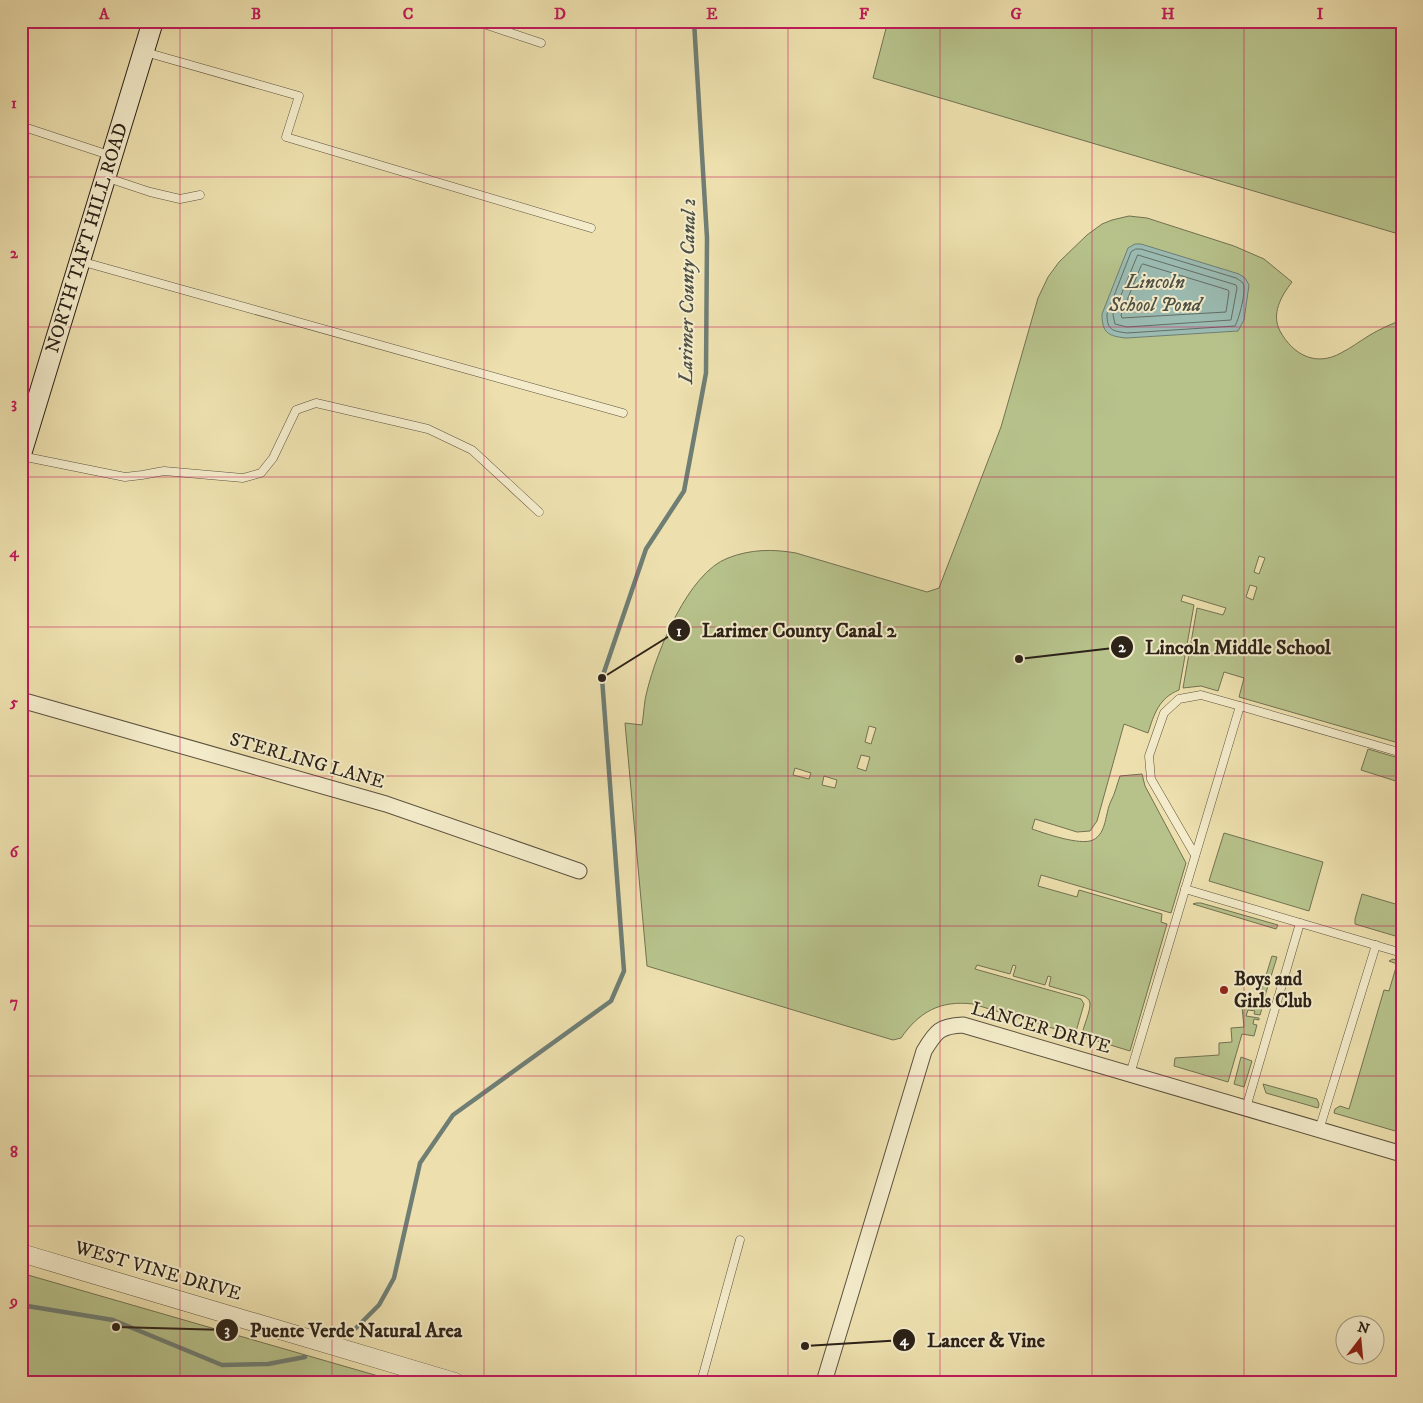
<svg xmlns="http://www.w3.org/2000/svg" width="1423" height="1403" font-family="'IM FELL DW Pica',serif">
  <rect width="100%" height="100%" fill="#ede0ae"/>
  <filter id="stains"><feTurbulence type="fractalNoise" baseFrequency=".004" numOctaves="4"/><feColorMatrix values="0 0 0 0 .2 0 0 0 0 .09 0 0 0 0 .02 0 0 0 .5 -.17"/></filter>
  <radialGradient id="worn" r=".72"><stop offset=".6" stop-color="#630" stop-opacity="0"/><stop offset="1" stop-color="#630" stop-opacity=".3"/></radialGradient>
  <g fill="#b7c28b" stroke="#727252" fill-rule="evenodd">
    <path d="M888,21H1402V235L873,78Z"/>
    <path d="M1129,216L1147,218L1234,246L1264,259L1292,282C1281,296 1271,314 1280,331C1293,355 1316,367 1341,353C1351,348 1360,341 1370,335C1380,329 1391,324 1402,320V744L1239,697L1244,678L1224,672L1218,691L1201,686L1183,688L1197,608L1223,615L1226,608L1183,595L1181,601L1194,605L1179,690C1159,698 1154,714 1148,733L1124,724L1097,821L1090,831L1077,832L1035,819L1032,829C1044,833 1080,846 1093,840C1107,833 1105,813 1111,801C1115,794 1117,784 1120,776L1142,774L1145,786L1186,863L1171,913L1041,875L1038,886L1077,897L1079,890L1162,914L1161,922L1167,924L1130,1051L1081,1036C1083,1029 1091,1009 1090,1003C1089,999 1087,998 1084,996L1049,986L1051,977L1048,976L1045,985L1013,976L1016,966L1013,965L1010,974L977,965L975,969L1081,999L1084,1004L1075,1035L973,1004C940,1000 919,1012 901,1038L893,1040L647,966L625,723L642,725C644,713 644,701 647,691C657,651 688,573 728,558C751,549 773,549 796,553L927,592L939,588L1001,427L1038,298L1048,277L1059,262L1087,235L1102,224L1112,220ZM1259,556L1265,558L1259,574L1254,572ZM1250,585L1257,587L1253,600L1246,597ZM869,726L876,728L871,744L865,742ZM861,755L870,757L866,771L857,768ZM795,768L811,773L809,779L793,775ZM824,776L837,780L835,788L822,785Z"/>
    <path d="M1368,749L1402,759V783L1361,770Z"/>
    <path d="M1224,833L1323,862L1309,911L1209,881Z"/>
    <path d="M1362,894L1402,906V938L1355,924V919Z"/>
    <path d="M1196,903H1201L1278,925L1276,929L1193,904Z"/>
    <path d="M1272,956L1277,957L1264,999L1259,998Z"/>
    <path d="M1393,959L1402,962V1133L1334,1113L1335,1109L1340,1106L1349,1109L1384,990L1389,991L1397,964L1389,961Z"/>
    <path d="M1255,1006L1262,1008L1260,1015L1254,1014L1255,1011L1248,1010L1246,1016L1259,1018V1020L1254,1019L1253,1024L1257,1025L1254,1036L1242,1034L1228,1082L1174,1066L1175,1058L1219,1055V1043L1232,1042L1231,1028L1244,1027L1242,1007Z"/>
    <path d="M1241,1057L1252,1061L1244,1087L1234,1084Z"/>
    <path d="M1263,1084L1317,1099L1319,1104L1318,1108L1266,1093Z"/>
    <path d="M21,1273L399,1382H21Z"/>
  </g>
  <path fill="#9bbbb2" stroke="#6f7e74" d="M1135,244H1141L1239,274L1245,278L1249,285L1244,320L1238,331L1126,338C1108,336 1102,333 1102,314L1128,248Z"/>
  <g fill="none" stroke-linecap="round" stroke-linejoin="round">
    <g stroke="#646e65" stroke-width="1">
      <path d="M1136,249H1141L1236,278C1239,280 1241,281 1243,283C1247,289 1239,319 1235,326L1127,333C1112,331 1107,330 1107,314L1131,252Z"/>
      <path d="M1138,255L1236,285L1237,288L1231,320L1127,327L1115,324L1113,315Z"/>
      <path d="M1143,264L1228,290L1229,292L1226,312L1122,318L1121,315L1141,266Z"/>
    </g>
    <g stroke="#6f7e74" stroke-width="4.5">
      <path d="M21,1305L113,1320L222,1365L268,1364L305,1357"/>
      <path d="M355,1329L379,1305L394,1278L420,1163L453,1115L611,1001L624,971L602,678L646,549L684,491L706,373L707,238L694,21"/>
    </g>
    <g stroke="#5c523e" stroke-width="9">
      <g id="service">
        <path d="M475,21L541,43"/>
        <path d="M145,52L299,96L286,137L591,228"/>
        <path d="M21,126L112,156"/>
        <path d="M105,177L150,192L180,199L200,195"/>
        <path d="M80,261L623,413"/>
        <path d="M21,456L125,477L142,475L164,471L243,478L261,473L273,458L296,410L316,403L428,429L472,450L539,512"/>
        <path d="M1195,855L1151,779L1149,756L1164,713L1179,699L1201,695L1240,706"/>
        <path d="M1185,889L1402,953"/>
        <path d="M1130,1074L1240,706L1402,753"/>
        <path d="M1246,1108L1300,923"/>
        <path d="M1319,1130L1376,945"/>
        <path d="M701,1382L740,1240"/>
      </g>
    </g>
    <g stroke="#5c523e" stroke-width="17">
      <g id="minor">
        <path d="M21,700L386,804L579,871"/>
        <path d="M824,1382L924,1051C936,1031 940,1026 963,1025L1402,1154"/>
      </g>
    </g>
    <g stroke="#5c523e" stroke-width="19">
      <path id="tertiary" d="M21,1253L455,1382"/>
    </g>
    <g stroke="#2c2218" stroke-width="22">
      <path id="secondary" d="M21,454L153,21"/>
    </g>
    <use href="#service" stroke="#f3ebca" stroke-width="8"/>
    <use href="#minor" stroke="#f3ebca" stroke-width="15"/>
    <use href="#tertiary" stroke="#f3ebca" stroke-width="18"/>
    <use href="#secondary" stroke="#f3ebca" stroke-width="20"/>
  </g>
  <path fill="none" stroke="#c2185b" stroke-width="1" stroke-opacity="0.55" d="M180,21V1382M332,21V1382M484,21V1382M636,21V1382M788,21V1382M940,21V1382M1092,21V1382M1244,21V1382M21,177H1402M21,327H1402M21,477H1402M21,627H1402M21,776H1402M21,926H1402M21,1076H1402M21,1226H1402"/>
  <circle fill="#8f2418" stroke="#f3ebca" stroke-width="2" cx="1224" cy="990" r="5"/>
  <g text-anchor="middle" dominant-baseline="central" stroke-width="4" stroke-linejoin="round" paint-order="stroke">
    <g font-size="19" fill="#2c2218" stroke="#f3ebca">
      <text transform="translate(87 238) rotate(-73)">NORTH TAFT HILL ROAD</text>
      <text transform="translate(307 761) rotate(16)">STERLING LANE</text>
      <text transform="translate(1041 1028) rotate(16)">LANCER DRIVE</text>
      <text transform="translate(158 1271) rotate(16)">WEST VINE DRIVE</text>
    </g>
    <g font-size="19" font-weight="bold" fill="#2c2218" stroke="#f3ebca" text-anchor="start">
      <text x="1234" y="979">Boys and<tspan x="1234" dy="22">Girls Club</tspan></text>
    </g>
    <g font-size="20" font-style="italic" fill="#4d5046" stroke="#f3ebca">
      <text x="1155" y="282">Lincoln<tspan x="1155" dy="23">School Pond</tspan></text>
      <text transform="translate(688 291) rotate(-89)">Larimer County Canal 2</text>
    </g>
  </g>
  <path fill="none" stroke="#2c2218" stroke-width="2" d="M602 678L679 630M1019 659L1122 647M116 1327L227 1330M805 1346L904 1340"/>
  <g fill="#2c2218" stroke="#f3ebca" stroke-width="2">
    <circle cx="602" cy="678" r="5"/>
    <circle cx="1019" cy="659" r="5"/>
    <circle cx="116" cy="1327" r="5"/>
    <circle cx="805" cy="1346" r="5"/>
    <circle cx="679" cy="630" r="12"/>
    <circle cx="1122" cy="647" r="12"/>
    <circle cx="227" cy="1330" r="12"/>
    <circle cx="904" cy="1340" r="12"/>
  </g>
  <g font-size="15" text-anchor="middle" font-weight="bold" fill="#fff">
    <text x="679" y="636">1</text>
    <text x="1122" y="652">2</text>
    <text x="227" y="1335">3</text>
    <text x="904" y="1345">4</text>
  </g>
  <g font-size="20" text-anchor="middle" font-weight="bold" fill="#2c2218" stroke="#f3ebca" stroke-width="4" stroke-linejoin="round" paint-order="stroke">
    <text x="799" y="637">Larimer County Canal 2</text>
    <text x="1238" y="654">Lincoln Middle School</text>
    <text x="356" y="1337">Puente Verde Natural Area</text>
    <text x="986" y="1347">Lancer &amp; Vine</text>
  </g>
  <rect width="1423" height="1403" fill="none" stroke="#ede0ae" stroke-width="55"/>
  <g transform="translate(1360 1340) rotate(16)"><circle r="24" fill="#f3ebca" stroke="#a39b83"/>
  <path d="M0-4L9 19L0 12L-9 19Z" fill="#8f2418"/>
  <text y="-8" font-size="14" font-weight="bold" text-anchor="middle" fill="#2c2218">N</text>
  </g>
  <rect x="28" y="28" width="1368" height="1348" fill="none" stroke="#c2185b" stroke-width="2"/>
  <g font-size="16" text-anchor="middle" font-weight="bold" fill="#c2185b">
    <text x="104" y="19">A</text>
    <text x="256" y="19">B</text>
    <text x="408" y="19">C</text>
    <text x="560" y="19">D</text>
    <text x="712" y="19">E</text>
    <text x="864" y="19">F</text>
    <text x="1016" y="19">G</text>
    <text x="1168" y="19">H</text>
    <text x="1320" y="19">I</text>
    <text x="14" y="108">1</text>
    <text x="14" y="258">2</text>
    <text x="14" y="408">3</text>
    <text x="14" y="557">4</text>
    <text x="14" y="707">5</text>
    <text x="14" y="857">6</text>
    <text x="14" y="1007">7</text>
    <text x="14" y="1157">8</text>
    <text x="14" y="1306">9</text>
  </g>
  <rect width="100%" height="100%" filter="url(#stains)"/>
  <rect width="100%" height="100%" fill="url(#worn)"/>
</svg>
